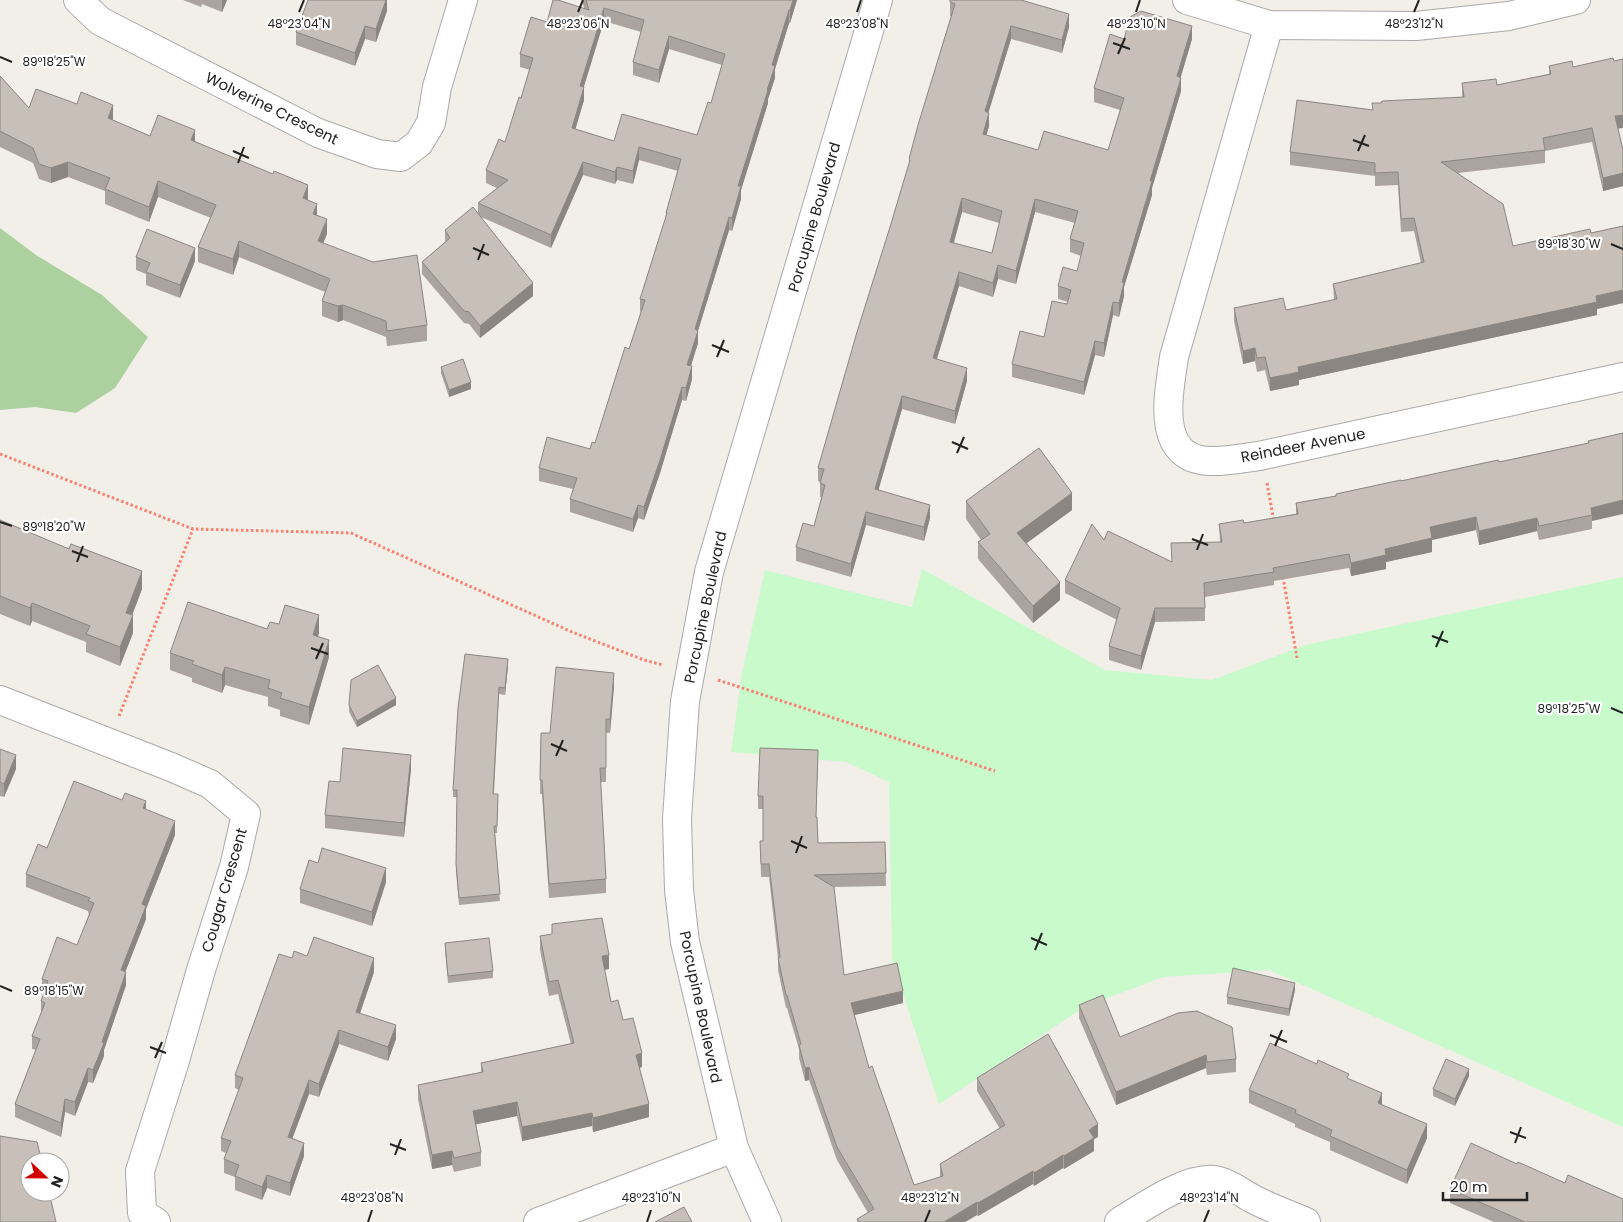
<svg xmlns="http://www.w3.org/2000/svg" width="1623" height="1222" font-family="Poppins,sans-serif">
  <rect width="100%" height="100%" fill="#f2efe9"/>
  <path fill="#add19e" d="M0,228L36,255L102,295L148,337L115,388L76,413L35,407L0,410Z"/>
  <path fill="#c8facc" d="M922,569L1105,670L1212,680L1305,645L1623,577V1127L1269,970L1163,977L1084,1007L939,1104L892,960L889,782L846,762L731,752L742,673L765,570L912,607Z"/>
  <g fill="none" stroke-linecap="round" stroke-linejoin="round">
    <g stroke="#a9a9a9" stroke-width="30">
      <g id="minor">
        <path d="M78,0L100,21L318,133L377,154L401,157L419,143L431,123L437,87L463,0"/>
        <path d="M1187,0L1269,25L1416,26L1509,16L1576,0"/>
        <path d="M1269,25L1174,357C1169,394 1154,458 1209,461C1226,462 1243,458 1259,456L1623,377"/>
        <path d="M0,700L171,767L210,784L246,814L234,867L201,970L174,1064L140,1171L142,1213L156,1222"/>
        <path d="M538,1222L734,1148"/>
        <path d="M767,1222L734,1148L685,942L679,890L677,819L685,701L709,572L878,0"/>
        <path d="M1119,1222C1142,1208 1191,1173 1219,1181C1231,1184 1242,1193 1253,1199C1270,1208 1288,1214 1306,1222"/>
      </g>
    </g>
    <g stroke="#fa8072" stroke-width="3" stroke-dasharray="2.5 2.5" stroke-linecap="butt">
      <path d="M0,454L193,529L351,533L572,632L644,660L663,665"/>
      <path d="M1267,483L1274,522"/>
      <path d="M1283,577L1297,658"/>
      <path d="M718,680L995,771"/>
      <path d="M119,716L193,529"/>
    </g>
    <use href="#minor" stroke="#fff" stroke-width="28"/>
  </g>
  <g fill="#aba49e" fill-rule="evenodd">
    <path d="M183,0H227L222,12L202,4L201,7Z"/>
    <path d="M387,0V11L376,42L365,39L355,66L296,45V32Z"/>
    <path d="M582,0H797L790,23H789L775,69V78L768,99V103L741,190V199L732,231L729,230L698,331V343L691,366L692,379L686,401L682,400L660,473L644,520L638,518L633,532L570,512V499L573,489L539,481V468L590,449L595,443L629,349L641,312L640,311V299L666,217V213L678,171L639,160L633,184L617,180L615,184L583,175L551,248L481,217L533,296L480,338L469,324L464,323L422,274V262L445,242V230L478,214V203L497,188L486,183V170L505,142L521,98L530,70L520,67V54L547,22L584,8ZM604,21L641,32L633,62V75L659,83L669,49L722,65L711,103L697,135L614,141L575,129L584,100V87Z"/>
    <path d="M1024,1L1069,27L1062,53L1011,39L988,112L989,126L986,135L1038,150H1108L1120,110L1094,102V88L1124,39H1192L1180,78L1181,91L1152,188V195L1124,287V296L1119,317L1113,315L1104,357L1095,355L1084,395L1012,377V364L1044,337L1067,304L1068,302L1058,299V286L1077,271L1081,256L1070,252V239L1075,223L1035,212L1016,284L998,279L993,297L959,286L937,359L967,381L955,424L902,409L878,490L930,518L924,541L866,525L851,577L796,561V547L814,526L822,497H820V482L818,481V468L909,165V159L951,16H950V2ZM962,212L999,223L992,253L954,243Z"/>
    <path d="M1549,66L1573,67L1618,129L1623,150V186L1603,191L1592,142L1545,151V163L1458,173L1513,246L1591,233L1623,226V303L1597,309V315L1299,380V385L1270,391L1265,370L1257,372L1255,361L1243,364L1234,321V308L1286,310L1334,300L1333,284L1421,263L1414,231L1401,232L1398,185L1375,186V176L1290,165V152L1372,110L1462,97V83L1497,85L1549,74Z"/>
    <path d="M0,76L29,108L113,120L150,136L195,141L308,200L317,215L327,234L323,243L427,325V341L387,346L386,337L343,320L338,322L322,316V301L325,292L239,257L233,275L198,262V247L211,218L158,197L149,222L105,204V191L68,177L51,183L39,179L33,163L0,147Z"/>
    <path d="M136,257L195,261L180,298L146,285V274L136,270Z"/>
    <path d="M441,367L471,389L449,397L441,373Z"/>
    <path d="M1623,433L1592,521V529L1539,540L1537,531L1479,545L1476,530L1432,540V552L1386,562V569L1351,576L1349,568L1274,581V585L1205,597V621L1155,622L1141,670L1109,660V646L1117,620L1065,593V580L1104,540L1171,562L1220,542L1219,524L1244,523L1296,514V503L1336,496V494L1499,462L1588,443V441Z"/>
    <path d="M966,501L1072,510L1027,543L1060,600L1033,623L978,559V542L981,540L966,519Z"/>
    <path d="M0,520L142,589L132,615L133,633L120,666L86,652V642L32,621L30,626L0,614Z"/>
    <path d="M279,624L319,633L318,636L329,657L309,725L280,716V710L268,706V697L225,685L222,693L192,682V678L170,670V653L267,629Z"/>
    <path d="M508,666L505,695L499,694L494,794H498L497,833H495L500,901L459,905L456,871L457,797H453V790Z"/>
    <path d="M614,686L610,733H606V782H600L606,879V893L549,898L542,794H540L541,733H550Z"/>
    <path d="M349,705H396L357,727L349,712Z"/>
    <path d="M0,749L16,769L4,797L0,796Z"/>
    <path d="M818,762L816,817L818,843L885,842L886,886L834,887L844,975L903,1003L854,1015L869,1068L914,1185L940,1177V1164L1000,1129L977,1091V1078L1098,1137L1094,1139V1151L1064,1169L1063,1168L1034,1186L1033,1184L978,1216L977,1215L965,1222H857V1219L868,1213L837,1160L809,1080L805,1081L799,1058V1049L787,1008H786L778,970V958L769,877H761L760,841H763V809H758V796Z"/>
    <path d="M411,769L404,837L325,828V815L340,782Z"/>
    <path d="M146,810L175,835L146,909V919L125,972L126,985L104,1050V1056L93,1083L88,1082L75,1116L65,1112L61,1137L15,1117V1104L36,1050L32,1049V1036L41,1014V1001L44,993L42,992V979L77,945L89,915L88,911L26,887V874L47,848Z"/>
    <path d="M386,882L372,926L300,903V889Z"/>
    <path d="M552,924L609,969L604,970L611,1002L623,1020L642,1067L639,1068L649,1117L593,1132L592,1126L522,1141L517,1116L476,1124L481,1152V1166L454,1172L452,1165L432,1169L418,1099V1085L481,1072V1063L571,1044L558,994L549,996L540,950V936L552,934Z"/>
    <path d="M445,943L493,971V978L448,983L445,950Z"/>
    <path d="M307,956L374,972L360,1013L396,1039L388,1061L339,1044L319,1097L309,1094L292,1139L304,1156L290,1196L267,1188L262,1200L235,1190V1177L224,1173V1159L226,1153L221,1151V1138L239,1090L235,1088V1075L292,958Z"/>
    <path d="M1295,990L1289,1016L1227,1004V997Z"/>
    <path d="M1079,1005L1120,1037L1236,1059V1072L1207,1075L1206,1068L1116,1105L1079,1018Z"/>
    <path d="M1469,1076L1455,1106L1433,1096V1089Z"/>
    <path d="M1349,1079L1382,1105L1427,1138L1407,1184L1330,1150V1142L1295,1127V1124L1249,1103V1090Z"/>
    <path d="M1450,1189L1623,1222H1494L1450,1203Z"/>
  </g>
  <g fill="#8b8681">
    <path d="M222,0H227L222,12Z"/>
    <path d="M383,0H387V11L376,42V29Z"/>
    <path d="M793,0H797L790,23V10Z"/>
    <path d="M604,8V21L580,98V86Z"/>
    <path d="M789,10V23L775,69V78L768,99V103L741,190V199L732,231V218L738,186L772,65Z"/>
    <path d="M1069,14V27L1062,53V40Z"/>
    <path d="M365,26V39L355,66V53Z"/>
    <path d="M1011,26V39L985,124V111Z"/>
    <path d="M1192,26V39L1177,90V76Z"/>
    <path d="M669,36V49L659,83V70Z"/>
    <path d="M1181,78V91L1152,188V195L1124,287V296L1119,317V303L1122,282L1150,181Z"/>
    <path d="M584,87V100L572,141V128Z"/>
    <path d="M113,105V121L108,118Z"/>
    <path d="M989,113V126L983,148V134Z"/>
    <path d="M1623,115V128L1615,129V116Z"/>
    <path d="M195,130V145L191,140Z"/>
    <path d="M639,147V160L633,184V171Z"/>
    <path d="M68,162V177L51,183V168Z"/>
    <path d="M583,162V175L551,248V235Z"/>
    <path d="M617,167V180L615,184V172Z"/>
    <path d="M1623,173V186L1603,191V178Z"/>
    <path d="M158,181V197L149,222V207Z"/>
    <path d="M308,185V201L303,198Z"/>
    <path d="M962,198V212L950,255V242Z"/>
    <path d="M1035,199V212L1016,284V271Z"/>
    <path d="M317,204V219L313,214Z"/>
    <path d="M729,217V230L697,334L698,331V343L687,378V365L695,329Z"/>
    <path d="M327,219V234L318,256V241Z"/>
    <path d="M239,241V257L233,275V259Z"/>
    <path d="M195,248V261L180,298V285Z"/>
    <path d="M998,265V279L993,297V283Z"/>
    <path d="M959,272V286L933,371V358Z"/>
    <path d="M533,283V296L480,338V326Z"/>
    <path d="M1623,290V303L1597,309V315L1299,380V385L1270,391V378L1298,367Z"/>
    <path d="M1113,302V315L1104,357V343Z"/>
    <path d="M343,305V320L338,322V306Z"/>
    <path d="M1095,341V355L1084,395V382Z"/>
    <path d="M1255,348V361L1243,364V351Z"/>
    <path d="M692,366V379L686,401V388Z"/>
    <path d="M967,368V381L955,424V411Z"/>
    <path d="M471,382V389L449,397V390Z"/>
    <path d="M682,387V400L660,473L644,520V507Z"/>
    <path d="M902,396V409L875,502V489Z"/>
    <path d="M1072,493V510L1017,550V533Z"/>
    <path d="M1623,500V514L1592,521V515L1591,508Z"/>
    <path d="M638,505V518L633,532V519Z"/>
    <path d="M930,505V518L924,541V527Z"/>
    <path d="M866,512V525L851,577V564Z"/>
    <path d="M1476,517V530L1432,540V552L1386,562V569L1351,576V563L1385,549L1430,527Z"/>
    <path d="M1537,518V531L1479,545V531Z"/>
    <path d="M142,571V589L126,631V613Z"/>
    <path d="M1060,582V600L1033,623V606Z"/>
    <path d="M32,603V621L30,626V608Z"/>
    <path d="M1155,608V622L1141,670V656Z"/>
    <path d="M133,615V633L120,666V647Z"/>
    <path d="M319,615V633L313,652V635Z"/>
    <path d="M329,640V657L309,725V707Z"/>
    <path d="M508,659V666L505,695V688Z"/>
    <path d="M225,667V685L222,693V675Z"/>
    <path d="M614,673V686L610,733V719Z"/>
    <path d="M396,698V705L357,727V721Z"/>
    <path d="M16,755V769L4,797V784Z"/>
    <path d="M411,755V769L404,837V823Z"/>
    <path d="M146,801V815L143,808Z"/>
    <path d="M175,821V835L146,909V919L121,983V970L142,904Z"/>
    <path d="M386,868V882L372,926V912Z"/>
    <path d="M609,955V969L602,970V956Z"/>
    <path d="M374,958V972L356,1025V1012Z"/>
    <path d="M126,972V985L104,1050V1056L93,1083V1070Z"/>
    <path d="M1295,983V990L1289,1016V1009Z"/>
    <path d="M903,991V1003L851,1016V1003Z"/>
    <path d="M396,1025V1039L388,1061V1047Z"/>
    <path d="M339,1030V1044L319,1097V1084Z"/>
    <path d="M642,1053V1067L636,1069V1055Z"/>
    <path d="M1206,1055V1068L1116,1105V1092Z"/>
    <path d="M809,1067V1080L805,1081V1068Z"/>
    <path d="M88,1068V1082L75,1116V1102Z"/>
    <path d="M1469,1069V1076L1455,1106V1099Z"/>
    <path d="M309,1080V1094L288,1150V1137Z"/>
    <path d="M1382,1093V1107L1378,1103Z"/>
    <path d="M65,1099V1112L61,1137V1123Z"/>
    <path d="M517,1102V1116L473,1125V1111Z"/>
    <path d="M649,1104V1117L593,1132V1118Z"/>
    <path d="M592,1113V1126L522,1141V1127Z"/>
    <path d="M1098,1124V1137L1094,1139V1151L1064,1169V1156L1089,1130Z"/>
    <path d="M1427,1124V1138L1407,1184V1170Z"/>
    <path d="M304,1143V1156L290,1196V1183Z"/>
    <path d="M452,1151V1165L432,1169V1155Z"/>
    <path d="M1063,1155V1168L1034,1186V1173Z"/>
    <path d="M1033,1171V1184L978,1216V1203Z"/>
    <path d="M267,1175V1188L262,1200V1187Z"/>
    <path d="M977,1202V1215L965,1222H944Z"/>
  </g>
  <g fill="#c7bfb8" stroke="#8b8681" fill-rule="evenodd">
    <path d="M308,0H386L376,29L365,26L355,53L296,32Z"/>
    <path d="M553,0H558L589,10L586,0H793L790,10H789L772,65L775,66L767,90H768L738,186H741L732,218L729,217L695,329L698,331L687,365L692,366L686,388L682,387L660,460L644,507L638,505L633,519L570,499L577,478L539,468L547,437L590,449L592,442L595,443L625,347L629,349L645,300L640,299L667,213H666L681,159L639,147L633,171L617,167L615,172L583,162L551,235L478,203L508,180L486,170L499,139L505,142L519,97L521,98L533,58L520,54L531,17L547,22ZM604,8L644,20L633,62L659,70L669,36L725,54L711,103L708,102L697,135L622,114L614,141L572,128L584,87L580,86Z"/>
    <path d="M950,0H1021L1069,14L1062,40L1011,26L985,111L989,113L983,134L1038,150L1044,131L1108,150L1124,98L1094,88L1110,34L1124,39L1130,17L1141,11L1192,26L1177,76L1181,78L1150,181H1152L1122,282L1124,283L1119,303L1113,302L1104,343L1095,341L1084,382L1012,364L1020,331L1044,337L1052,301L1067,304L1071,290L1058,286L1063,267L1077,271L1084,243L1070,239L1078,211L1035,199L1016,271L998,265L993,283L959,272L933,358L967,368L955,411L902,396L875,489L930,505L924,527L866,512L851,564L796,547L803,523L814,526L825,485L820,483L824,469L818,468L857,332L890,227L910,160L909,159L918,125L955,4L950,2ZM962,198L1002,211L992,253L950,242Z"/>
    <path d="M1613,58L1614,61L1623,59V115L1615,116L1623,150V173L1603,178L1592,128L1543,138L1545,150L1441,162L1503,204L1513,246L1590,229L1591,233L1623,226V290L1596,296L1597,302L1298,367L1299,372L1270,378L1265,357L1257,358L1255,348L1243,351L1234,308L1283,298L1286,310L1337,299L1333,284L1424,262L1414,218L1401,219L1398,172L1375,173V163L1290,152L1297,100L1373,110L1372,103H1381L1382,101L1464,97L1462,83L1496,79L1497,85L1551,74L1549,66L1572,61L1573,67Z"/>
    <path d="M0,76L29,108L36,89L77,104L81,92L113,105L108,118L150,136L158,115L195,130L191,140L273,174L274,171L308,185L303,198L317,204L313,214L327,219L318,241L373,262L417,255L427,325L387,331L386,321L343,305L338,306L322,301L330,279L239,241L233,259L198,247L216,205L158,181L149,207L105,189L110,178L68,162L51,168L39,164L33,148L0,131Z"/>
    <path d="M473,207L533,283L480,326L469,312L464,311L422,262L450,238L445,230Z"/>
    <path d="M147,229L195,248L180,285L146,272L150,263L136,257Z"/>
    <path d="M463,359L471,382L449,390L441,367Z"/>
    <path d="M1623,433V500L1591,508L1592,515L1539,526L1537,518L1479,531L1476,517L1430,527L1432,538L1385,549L1386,555L1351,563L1349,554L1273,568L1274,572L1204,583L1205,608H1155L1141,656L1109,646L1120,608L1065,580L1092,524L1104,540L1108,531L1172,562L1171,543L1222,542L1219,524L1243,520L1244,523L1298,514L1296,503L1336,496V494L1401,480V481L1498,460L1499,462L1589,443L1588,441Z"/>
    <path d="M1039,448L1072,493L1017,533L1060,582L1033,606L978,542L990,534L966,501Z"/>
    <path d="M0,520L69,549L71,544L142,571L126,613L133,615L120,647L86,634L90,626L32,603L30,608L0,596Z"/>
    <path d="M188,602L267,629L270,622L279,624L285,605L319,615L313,635L329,640L309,707L280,698L282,693L268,688L270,680L225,667L222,675L192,664L194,661L170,653Z"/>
    <path d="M465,654L508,659L505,688L499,687L493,794H498L497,826H494L500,894L459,898L456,864L457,790H453L458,708Z"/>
    <path d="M378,665L396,698L357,721L349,705L351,680Z"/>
    <path d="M556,667L614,673L610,719H606V768H600L606,879L549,884L542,780H540L541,733H550Z"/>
    <path d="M343,748L411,755L404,823L325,815L329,781L340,782Z"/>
    <path d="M760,748L818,750L816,817H817L818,843L885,842L886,873L814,875L834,887L844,975L897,963L903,991L851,1003L869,1068L872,1066L914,1185L943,1176L940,1164L1005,1125L977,1078L1048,1034L1098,1124L1089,1130L1094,1138L1064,1156L1063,1155L1034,1173L1033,1171L978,1203L977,1202L944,1222H859L857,1219L874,1209L837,1147L809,1067L805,1068L799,1045L801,1044L787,995H786L778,958L780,957L769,864H761L760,841H763V796H758Z"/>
    <path d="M0,749L16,755L4,784L0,782Z"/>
    <path d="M74,781L122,800L125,793L146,801L143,808L175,821L142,904L146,906L121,970L126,972L102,1042L104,1043L93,1070L88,1068L75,1102L65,1099L61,1123L15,1104L40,1039L32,1036L45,1003L41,1001L48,981L42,979L57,937L77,945L94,903L88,901L90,898L26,874L38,844L47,848Z"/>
    <path d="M322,848L386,868L372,912L300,889L309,860L318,863Z"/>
    <path d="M602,918L609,955L602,956L611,1002L618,1000L623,1020L633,1018L642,1053L636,1055L649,1104L593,1118L592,1113L522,1127L517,1102L473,1111L481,1152L454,1158L452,1151L432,1155L418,1085L483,1072L481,1063L574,1043L558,980L549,982L540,936L552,934V924Z"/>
    <path d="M314,937L374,958L356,1012L396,1025L388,1047L339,1030L319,1084L309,1080L288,1137L304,1143L290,1183L267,1175L262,1187L235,1176L239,1165L224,1159L231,1141L221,1138L243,1078L235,1075L279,954L292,958L294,951L307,956Z"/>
    <path d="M489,938L493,971L448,976L445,943Z"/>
    <path d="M1233,968L1295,983L1289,1009L1227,997Z"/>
    <path d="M1103,995L1120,1037L1178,1013L1197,1011L1232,1027L1236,1059L1207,1062L1206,1055L1116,1092L1079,1005Z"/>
    <path d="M1270,1043L1317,1064L1318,1060L1349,1074L1347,1078L1382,1093L1378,1103L1427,1124L1407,1170L1330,1136L1332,1130L1295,1113L1296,1110L1249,1090Z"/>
    <path d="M1446,1059L1469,1069L1455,1099L1433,1089Z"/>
    <path d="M0,1136L37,1142L42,1162H30V1192H49L56,1222H0Z"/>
    <path d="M1471,1143L1517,1164L1518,1162L1565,1183L1568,1175L1623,1199V1222H1525L1450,1189Z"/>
    <path d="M684,1207L692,1222H655Z"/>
  </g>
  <path fill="none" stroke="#222" stroke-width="2" d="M299,12L304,0M578,12L583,0M857,12L861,0M1136,12L1140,0M1414,12L1419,0M1113,43L1130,49M1118,54L1125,38M0,57L12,62M1353,140L1369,146M233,151L249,158M1358,151L1365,135M238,163L244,147M1611,244L1623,249M473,248L489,255M478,260L484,244M712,345L729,352M717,357L724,340M952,442L968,449M957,453L964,437M0,522L12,526M1192,539L1208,545M1197,550L1203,534M72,551L88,557M77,562L83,546M1432,636L1448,642M1436,647L1443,631M311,648L328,654M316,659L323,643M1611,708L1623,713M551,744L567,751M556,756L563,740M791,841L807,848M796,853L802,836M1031,938L1047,945M1035,950L1042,933M0,986L12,991M1270,1035L1287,1042M1275,1046L1282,1030M150,1047L166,1053M155,1058L162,1042M1510,1132L1526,1138M1515,1143L1521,1127M390,1144L406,1150M395,1155L401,1139M368,1222L372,1210M647,1222L651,1210M925,1222L930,1210M1204,1222L1209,1210"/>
  <g text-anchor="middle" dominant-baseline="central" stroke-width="4.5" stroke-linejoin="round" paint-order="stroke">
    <g font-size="15" fill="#222" stroke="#fff">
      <text transform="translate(272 108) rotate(26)">Wolverine Crescent</text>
      <text transform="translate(814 217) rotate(-74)">Porcupine Boulevard</text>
      <text transform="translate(1303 445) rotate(-11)">Reindeer Avenue</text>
      <text transform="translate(705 607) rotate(-78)">Porcupine Boulevard</text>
      <text transform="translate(224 890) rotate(-74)">Cougar Crescent</text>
      <text transform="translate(701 1007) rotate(78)">Porcupine Boulevard</text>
    </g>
  </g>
  <g font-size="12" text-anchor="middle" fill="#222" stroke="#fff" stroke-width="4.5" stroke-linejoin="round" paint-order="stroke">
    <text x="299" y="28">48°23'04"N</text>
    <text x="578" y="28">48°23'06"N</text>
    <text x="857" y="28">48°23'08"N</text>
    <text x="1136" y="28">48°23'10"N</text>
    <text x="1414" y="28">48°23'12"N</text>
    <text x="54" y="66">89°18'25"W</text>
    <text x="1569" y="248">89°18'30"W</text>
    <text x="54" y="531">89°18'20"W</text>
    <text x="1569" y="713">89°18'25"W</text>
    <text x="54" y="995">89°18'15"W</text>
    <text x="372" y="1202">48°23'08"N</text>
    <text x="651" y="1202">48°23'10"N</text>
    <text x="930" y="1202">48°23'12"N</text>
    <text x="1209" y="1202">48°23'14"N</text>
  </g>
  <g transform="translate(45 1177) rotate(112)"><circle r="24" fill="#ffffff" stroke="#a7a7a7"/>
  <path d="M0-4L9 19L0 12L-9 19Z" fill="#d40000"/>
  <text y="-8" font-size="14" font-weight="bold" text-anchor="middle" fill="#222222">N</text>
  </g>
  <path d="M1443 1192v8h84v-8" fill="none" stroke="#222222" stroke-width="2.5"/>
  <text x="1450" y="1192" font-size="15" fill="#222222" stroke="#ffffff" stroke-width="4" paint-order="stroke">20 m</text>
</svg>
